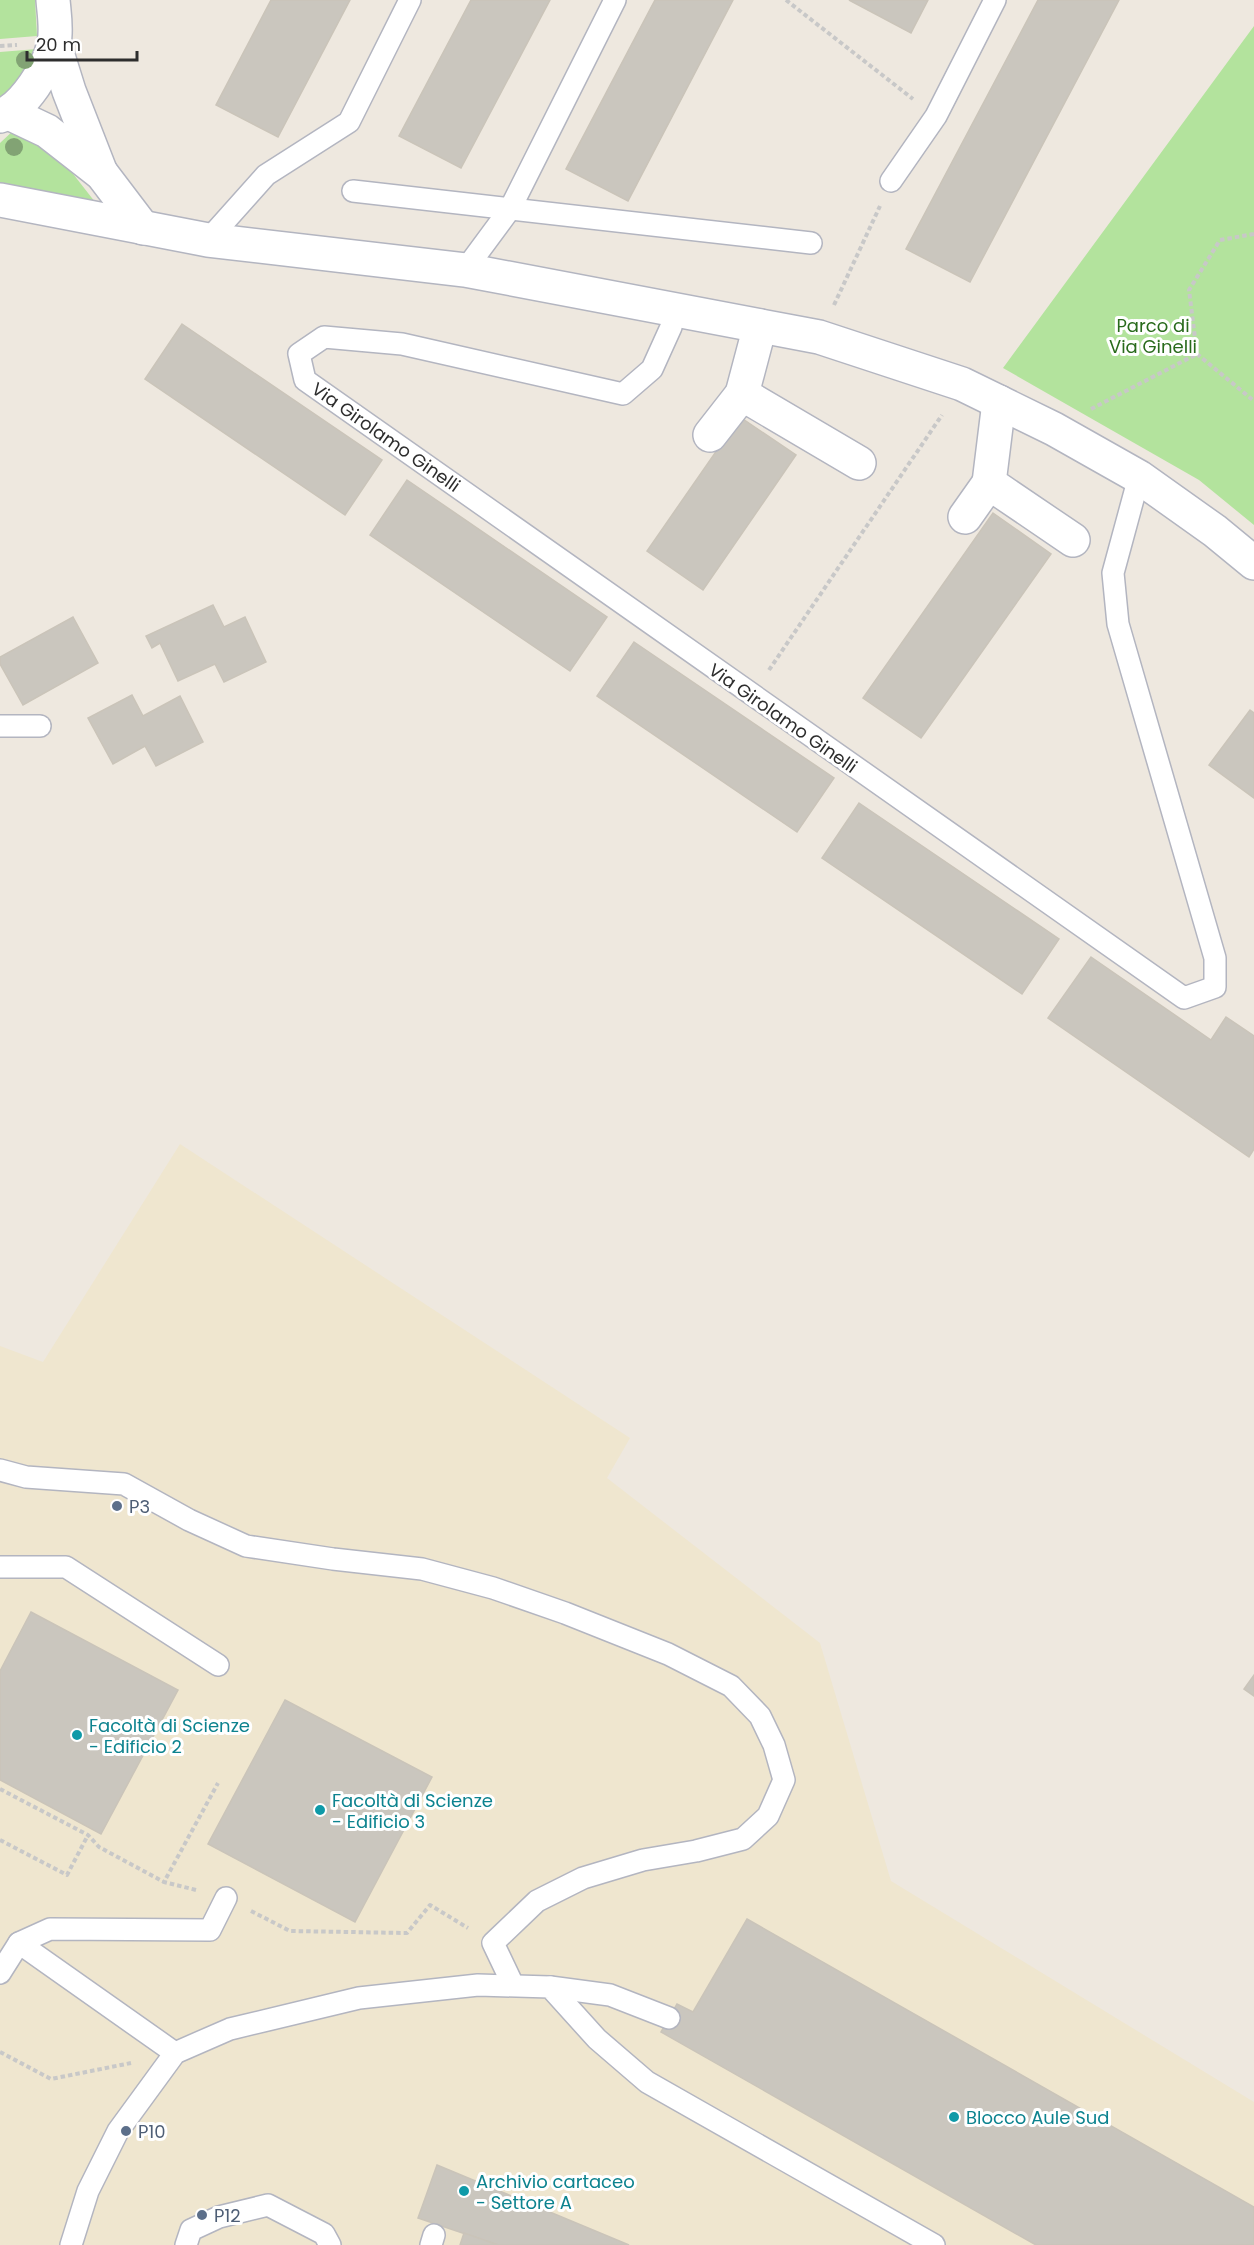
<svg xmlns="http://www.w3.org/2000/svg" width="1254" height="2245" font-family="Poppins,sans-serif">
  <rect width="100%" height="100%" fill="#eee8df"/>
  <path fill="#efe6cf" d="M180,1144L630,1438L607,1478L820,1643L891,1881L1254,2102V2245H0V1346L43,1362Z"/>
  <g fill="#b3e39d">
    <path d="M0,0H35L37,36L0,39Z"/>
    <path d="M1254,26V525L1199,480L1003,368Z"/>
    <path d="M37,49L32,70L0,100V52Z"/>
    <path d="M15,129L56,152L95,202L0,185V143Z"/>
  </g>
  <g fill="#cac6be" stroke="#cac4b9" stroke-width="1.5">
    <path d="M271,0H350L278,137L216,105Z"/>
    <path d="M471,0H550L461,168L399,136Z"/>
    <path d="M655,0H733L628,201L566,169Z"/>
    <path d="M849,0H928L911,33Z"/>
    <path d="M1038,0H1119L970,282L906,249Z"/>
    <path d="M182,324L382,460L345,515L145,379Z"/>
    <path d="M740,417L796,455L703,590L647,551Z"/>
    <path d="M407,480L607,617L570,671L370,535Z"/>
    <path d="M993,513L1051,554L921,738L863,698Z"/>
    <path d="M213,605L224,627L245,617L266,662L224,682L215,664L178,681L160,643L152,648L146,636Z"/>
    <path d="M73,617L98,663L23,705L0,664V657Z"/>
    <path d="M634,642L834,778L797,832L597,696Z"/>
    <path d="M132,695L143,716L180,696L203,742L156,766L145,746L113,764L88,718Z"/>
    <path d="M1250,710L1254,713V798L1209,765Z"/>
    <path d="M859,803L1059,939L1022,994L822,858Z"/>
    <path d="M1091,957L1211,1040L1226,1017L1254,1036V1149L1249,1157L1048,1018Z"/>
    <path d="M31,1612L178,1690L101,1834L0,1780V1671Z"/>
    <path d="M1254,1675V1696L1244,1689Z"/>
    <path d="M285,1700L432,1777L355,1922L208,1844Z"/>
    <path d="M747,1919L1254,2207V2245H1036L661,2032L677,2004L693,2012Z"/>
    <path d="M437,2165L629,2245H498L418,2218Z"/>
    <path d="M464,2233L498,2245H460Z"/>
  </g>
  <g fill="none" stroke-linecap="round" stroke-linejoin="round">
    <g stroke="#b3b5c0" stroke-width="24">
      <g id="service">
        <path d="M891,181L936,116L995,0"/>
        <path d="M353,191L811,243"/>
        <path d="M208,240L266,175L349,122L410,0"/>
        <path d="M465,270L510,209L615,0"/>
        <path d="M675,309L671,327L652,369L623,394L402,344L324,337L299,354L305,380L1184,998L1215,987V958L1118,624L1113,573L1139,477"/>
        <path d="M0,726H40"/>
        <path d="M0,1470L26,1477L124,1484L189,1520L246,1546L333,1559L422,1569L493,1588L565,1613L668,1654L731,1686L760,1716L774,1745L784,1780L768,1816L743,1839L696,1851L643,1860L583,1878L537,1901L493,1943L513,1985"/>
        <path d="M0,1567H66L218,1665"/>
        <path d="M19,1943L175,2053"/>
        <path d="M0,1973L19,1943L50,1929L210,1930L226,1898"/>
        <path d="M550,1987L610,1995L669,2018"/>
        <path d="M71,2245L88,2191L118,2131L175,2053L230,2029L359,1998L478,1985L550,1987L597,2039L647,2082L934,2245"/>
        <path d="M186,2245L191,2230L219,2217L268,2205L324,2234L330,2245"/>
        <path d="M431,2245L434,2235"/>
      </g>
    </g>
    <g stroke="#b3b5c0" stroke-width="36">
      <g id="minor">
        <path d="M54,43L69,91L101,173"/>
        <path d="M9,113L47,131L102,174L143,228"/>
        <path d="M0,200L208,240L465,270L819,337L962,384L1054,429L1139,477L1215,531L1254,563"/>
        <path d="M760,326L742,394L859,463"/>
        <path d="M999,402L989,483L1073,540"/>
        <path d="M710,435L742,394"/>
        <path d="M965,517L989,483"/>
      </g>
    </g>
    <g stroke="#b3b5c0" stroke-width="36">
      <path id="tertiary" d="M0,116C24,108 49,67 54,43C57,29 54,13 53,0"/>
    </g>
    <g stroke="#c8c8c8" stroke-width="4" stroke-dasharray="4.5 3" stroke-linecap="butt">
      <path d="M786,0L913,99"/>
      <path d="M0,46L17,45"/>
      <path d="M1254,234L1220,240L1189,290L1197,354L1254,401"/>
      <path d="M834,305L880,206"/>
      <path d="M1091,409L1197,354"/>
      <path d="M769,670L942,415"/>
      <path d="M0,1789L88,1835L99,1847L164,1882"/>
      <path d="M0,1840L67,1875L88,1835"/>
      <path d="M196,1890L164,1882L218,1783"/>
      <path d="M251,1911L290,1931L407,1933L430,1905L468,1928"/>
      <path d="M0,2052L51,2079L131,2063"/>
    </g>
    <use href="#service" stroke="#fff" stroke-width="21"/>
    <use href="#minor" stroke="#fff" stroke-width="33"/>
    <use href="#tertiary" stroke="#fff" stroke-width="33"/>
  </g>
  <g fill="#82a374">
    <circle cx="25" cy="60" r="9"/>
    <circle cx="14" cy="147" r="9"/>
  </g>
  <g fill="#5c6f8a" stroke="#fff" stroke-width="2">
    <circle cx="117" cy="1506" r="6"/>
    <circle cx="126" cy="2131" r="6"/>
    <circle cx="202" cy="2215" r="6"/>
  </g>
  <g fill="#0f9aa8" stroke="#fff" stroke-width="2">
    <circle cx="77" cy="1735" r="6"/>
    <circle cx="320" cy="1810" r="6"/>
    <circle cx="954" cy="2117" r="6"/>
    <circle cx="464" cy="2191" r="6"/>
  </g>
  <g text-anchor="middle" dominant-baseline="central" stroke-width="6" stroke-linejoin="round" paint-order="stroke">
    <g font-size="18" fill="#296b1c" stroke="#fff">
      <text x="1153" y="325">Parco di<tspan x="1153" dy="21">Via Ginelli</tspan></text>
    </g>
    <g font-size="18" fill="#2d2d2d" stroke="#fff">
      <text transform="translate(386 437) rotate(35)">Via Girolamo Ginelli</text>
      <text transform="translate(783 718) rotate(35)">Via Girolamo Ginelli</text>
    </g>
    <g font-size="18" fill="#4e5e75" stroke="#fff" text-anchor="start">
      <text x="129" y="1506">P3</text>
      <text x="138" y="2131">P10</text>
      <text x="214" y="2215">P12</text>
    </g>
    <g font-size="18" fill="#0d838f" stroke="#fff" text-anchor="start">
      <text x="89" y="1725">Facoltà di Scienze<tspan x="89" dy="21">- Edificio 2</tspan></text>
      <text x="332" y="1800">Facoltà di Scienze<tspan x="332" dy="21">- Edificio 3</tspan></text>
      <text x="966" y="2117">Blocco Aule Sud</text>
      <text x="476" y="2181">Archivio cartaceo<tspan x="476" dy="21">- Settore A</tspan></text>
    </g>
  </g>
  <path d="M27 51v9h110v-9" fill="none" stroke="#2d2d2d" stroke-width="3"/>
  <text x="36" y="51" font-size="18" fill="#2d2d2d" stroke="#ffffff" stroke-width="4.5" paint-order="stroke">20 m</text>
</svg>
